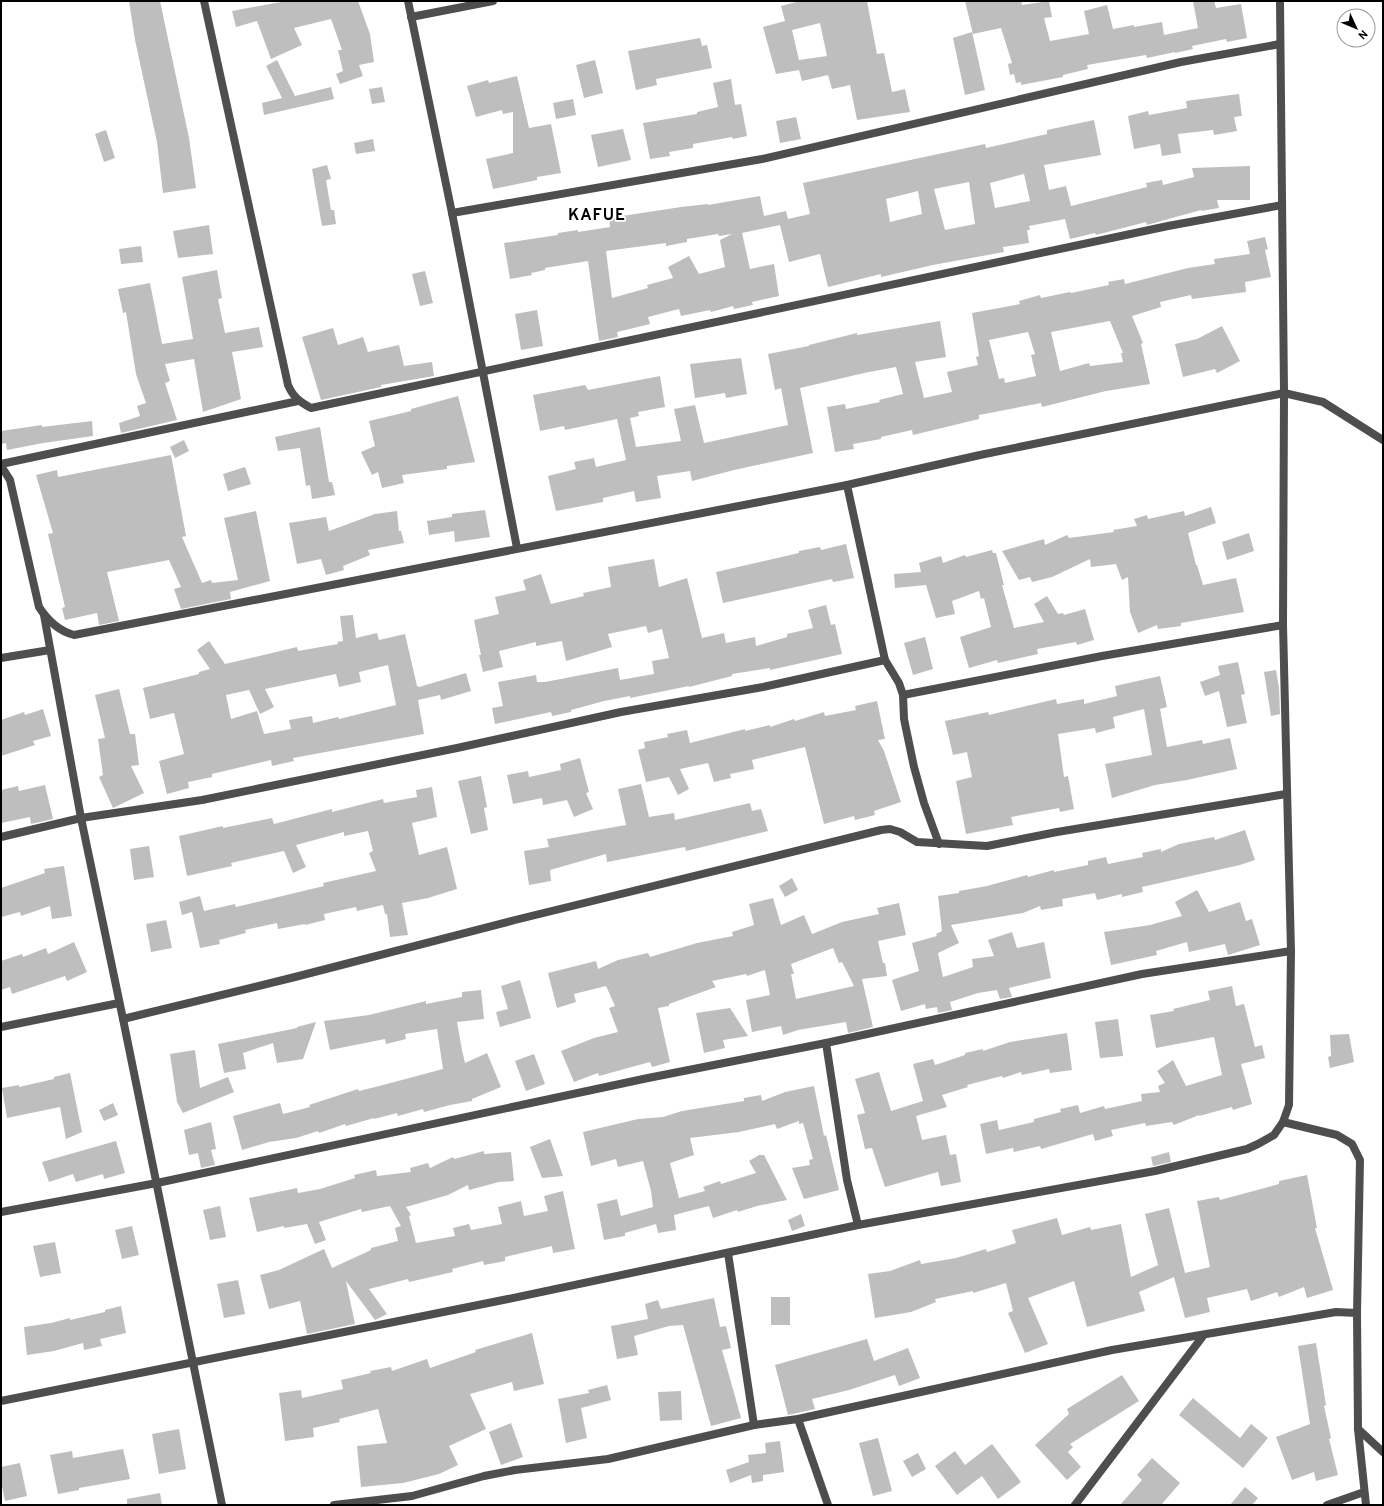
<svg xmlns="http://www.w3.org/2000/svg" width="1384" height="1506" font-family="Overpass,sans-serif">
  <rect width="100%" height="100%" fill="#fff"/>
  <g fill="#bebebe" fill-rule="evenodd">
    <path d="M129,1H160L189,138L196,188L163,193L157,142L135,40Z"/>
    <path d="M286,1H358L370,34L374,62L359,65L363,76L340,84L336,74L343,71L338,50H342L331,19L294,28L302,45L271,59L257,21L236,27L232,11Z"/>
    <path d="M800,1H867L877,54L884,53L892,92L905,89L910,112L857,120L850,85L832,89L828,75L802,81L799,70L776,74L763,27L785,21L781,6ZM820,23L827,56L799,60L792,30Z"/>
    <path d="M965,1H1021L1022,5L1049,1L1052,17L1044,18L1050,41L1089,34L1084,11L1107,5L1113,29L1134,25V27L1162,22L1164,35L1198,28L1193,1H1214L1216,8L1241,4L1247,38L1227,42L1226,39L1192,46L1193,49L1175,53V52L1147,58L1146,55L1087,65L1088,69L1063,75V77L1021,85V82L1016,83L1014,74L1010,75L1008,64L1012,63L1001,28L973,34Z"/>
    <path d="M972,32L985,90L965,95L953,38Z"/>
    <path d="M700,38L702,46L707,45L712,68L656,79L657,85L636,90L628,51Z"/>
    <path d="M277,60L295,96L331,87L334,99L264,115L262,103L282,98L266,66Z"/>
    <path d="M595,60L603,93L584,98L576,65Z"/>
    <path d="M517,76L529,128L551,124L561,173L537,177V180L493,189L486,159L513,153V112L503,114L502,110L476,117L467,86L488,80L489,83Z"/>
    <path d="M731,79L735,105L741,104L747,136L733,139L732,137L693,144V148L669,152L670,156L650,159L643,123L697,114V112L718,107L713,83Z"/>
    <path d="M382,87L385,102L372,104L369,89Z"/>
    <path d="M1239,94L1242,116L1234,117L1237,131L1214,135L1213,130L1178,134L1181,153L1162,156L1160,144L1134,149L1128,116L1148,111L1149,115L1187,108L1186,101Z"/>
    <path d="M573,99L576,115L556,119L553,103Z"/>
    <path d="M796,117L801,139L780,143L776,121Z"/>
    <path d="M1094,120L1101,155L1044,165L1049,190L1066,186L1071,206L1147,187L1146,183L1162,180L1163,185L1194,177L1192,168L1250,166V200H1217L1219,208L1201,211V210L1147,225L1146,222L1096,235L1095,233L1070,239L1065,219L1029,226L1030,230H1027L1029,243L1003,247L1004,252L933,265L881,277V274L828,287L820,254L789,262L780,225L742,233L750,269L774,264L779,296L752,302L753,305L734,309L733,306L711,312L710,310L681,316L679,309L648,317L650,324L617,332L618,337L599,341L588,261L545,268V270L531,273L532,275L510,279L504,243L558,235V233L578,230V232L610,227L609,218L681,207L708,204V205L760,196L764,216L786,211L788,219L810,214L803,183L985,144L986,148L1047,134V130ZM1024,174L1030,201L995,208L990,183ZM969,182L975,224L945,230L934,189ZM918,191L922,214L890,222L886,199ZM718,234L719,236L732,234L720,240L725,267L699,274L689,256L668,267L673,278L647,285L648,288L612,298L606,251L666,243V246L687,242V239Z"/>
    <path d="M623,129L631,160L598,167L591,135Z"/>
    <path d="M106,130L115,158L104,162L95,134Z"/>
    <path d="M373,139L375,151L356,154L354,143Z"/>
    <path d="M327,165L331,179L326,180L331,210H334L336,224L322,226L312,169Z"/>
    <path d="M209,225L213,254L178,258L173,231Z"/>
    <path d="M1265,237L1268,249L1265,250L1271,277L1245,282L1246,292L1192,299L1191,295L1160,302L1161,307L1132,316L1143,343L1141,344L1150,384L1106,391L1042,407L1041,403L979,415V419L913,435L912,430L881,437V439L853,444L854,449L835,452L827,407L845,404L846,409L880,402L879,400L903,394L896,367L864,373L800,388L813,453L734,470L692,481L690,471L657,476L661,498L636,502L634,491L603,498V502L556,511L548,476L576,469L574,462L594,458L596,467L626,460L617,419L565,430L564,426L540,431L533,395L585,385L588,390L660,376L665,407L638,412L639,416L630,418L636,447L681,441L674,409L695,405L704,443L788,425L781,388L775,390L768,354L809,346V345L857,333V335L940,321L946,357L915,362L924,398L952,392L947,372L978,365L976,357L979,356L972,313L1020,304L1019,301L1040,295L1041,298L1070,292L1071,293L1109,285L1108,282L1124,279L1125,284L1188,268L1215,264L1214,259L1250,254L1247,241ZM1110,321L1123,353H1121L1123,362L1090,366L1089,363L1060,371L1051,332ZM1028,332L1035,354L1031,355L1036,376L1005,383L1004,378L999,379L989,340Z"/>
    <path d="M141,246L143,262L121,264L119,249Z"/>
    <path d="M217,270L222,298L218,299L225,333L259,327L263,347L232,352L241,399L203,412L194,359L165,364L170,381L165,383L177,420L121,433L119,423L140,416L137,406L146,403L136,374L126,312L123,313L118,289L150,283L162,344L193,339L182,277Z"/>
    <path d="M425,271L433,303L420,306L412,274Z"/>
    <path d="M537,310L543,346L521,350L515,314Z"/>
    <path d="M1222,326L1240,361L1217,373L1215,369L1183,377L1175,344L1197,339Z"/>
    <path d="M333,328L338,345L363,337L368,352L399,345L404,366L432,362L434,376L381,385V387L321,400L302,337Z"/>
    <path d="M741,358L747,394L726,398L725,393L695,398L690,364Z"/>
    <path d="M458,396L475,462L447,466V469L402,475L404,483L382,488L378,472L372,475L361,452L375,446L369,421L411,411V409Z"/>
    <path d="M92,421L93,436L43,443L7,450L6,443L1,444V431L42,425V427Z"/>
    <path d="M320,427L329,482H332L335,495L312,499L310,485L306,486L300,448L278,451L275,437Z"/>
    <path d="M184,440L189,451L175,458L170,447Z"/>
    <path d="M171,455L186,536L182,537L202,583L211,580L212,583L238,580L224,518L256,511L270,581L230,592L231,599L181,609L174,589L181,587L169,560L107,572L119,621L99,625L97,613L65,620L62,608L65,607L48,534L53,533L36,475L57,470L58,477Z"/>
    <path d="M245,467L251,484L228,491L223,474Z"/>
    <path d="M1211,507L1216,523L1188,533L1196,565H1197L1203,585L1236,578L1244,612L1181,623V626L1158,629L1157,625L1138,633L1130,612L1128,577L1122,580L1116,564L1091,567L1090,559L1052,577L1032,582L1030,577L1019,580L1002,551L1044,539L1045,545L1067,535L1069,538L1114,532L1113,530L1137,526L1134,519L1147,515L1148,519L1184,511L1185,516Z"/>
    <path d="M485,510L490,537L455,542L454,531L429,535L427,521L452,517V514Z"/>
    <path d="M397,511L399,531H401L404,543L368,550L370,555L343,566L344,570L326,575L321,559L297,564L289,523L326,517L329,531L375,514Z"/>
    <path d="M1249,533L1254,551L1227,560L1222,542Z"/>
    <path d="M846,544L854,578L833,582L832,579L723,603L716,572L799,553V551L820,547L821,550Z"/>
    <path d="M992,550L993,553H996L1004,585H1002L1014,628L1044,622L1034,604L1047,596L1058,614L1063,613L1064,615L1085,609L1094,640L1077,645L1076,642L1037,649L1038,654L998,663L997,660L969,668L960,637L991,627L984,598L981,599L979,591L952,601L955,614L936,618L926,585L895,588L894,574L921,572L919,563L941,556L943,563L965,555L966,557Z"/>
    <path d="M654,559L659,587L687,578L702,638L724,633L726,643L755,637L756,646L787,637V634L813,628L808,610L826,605L831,625L835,624L842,654L770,670V668L732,674V676L689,687V686L630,698V696L604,701L571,710V712L552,716L551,712L495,724L492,708L503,706L498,682L536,675L537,682H545L618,668L620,680L654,674L652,661L669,658L662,629L648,633L646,626L608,634L612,647L566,661L562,641L536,646V642L499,651L503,667L483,672L479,655H481L474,620L499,614L495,597L526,590L523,580L541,574L551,604L584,596L583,593L611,587L608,567Z"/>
    <path d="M353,615L356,638L377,633L379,640L405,634L417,686L419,687L466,673L471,691L441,700L440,695L418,700L424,734L293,758L294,761L272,766L271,760L212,774V777L188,782L189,788L167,794L159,761L184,754L174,713L150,719L143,688L199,674V672L210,669L197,650L209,641L225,664L297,647L298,651L338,644L337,642L343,641L340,616ZM388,665L396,705L339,719L338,717L313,723L312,716L289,720L291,729L264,734L257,711L231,719L226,695L249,690L260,714L274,707L265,689L336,674L339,687L361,682L359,672Z"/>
    <path d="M925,637L933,669L913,675L904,643Z"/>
    <path d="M1238,662L1245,694L1241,695L1247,723L1227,727L1219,691L1205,696L1200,682L1220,675L1218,666Z"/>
    <path d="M1276,670L1279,688L1280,714L1271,716L1264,672Z"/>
    <path d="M1160,676L1167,707L1160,709L1167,747L1202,740L1203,744L1230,738L1237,769L1187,780L1155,785L1112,798L1105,764L1152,755L1144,709L1113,717L1115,728L1096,733L1095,728L1058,734L1064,777L1068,776L1074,809L1060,812L1059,808L1011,817L1013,825L966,834L956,781L972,777L967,752L953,755L945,721L988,712L989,715L1056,699L1057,704L1084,699V704L1117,696L1115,686Z"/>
    <path d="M119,689L130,734H135L139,765L131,766L144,793L113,808L99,777L103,775L98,739L105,738L95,695Z"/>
    <path d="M877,701L885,739L878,740L884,751L901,802L874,811L875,815L855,820L854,816L824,824L805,747L752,760L754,769L730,774L731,778L714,782L708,763L680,769L689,789L678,795L669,777L646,782L638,750L645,748L644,742L668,737L667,734L687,730L690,743L745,729V731L770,725V727L794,719L795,721L824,712L825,716L856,710L855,706Z"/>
    <path d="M43,709L51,736L33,741L35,745L1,756V720L24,712L25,715Z"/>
    <path d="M580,758L589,792L586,793L593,809L574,817L567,800L543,805L542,798L513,804L507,775L528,771L529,777L561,770L560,764Z"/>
    <path d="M481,776L487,807L484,808L488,830L471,834L458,781Z"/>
    <path d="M641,784L649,817L674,813L675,820L750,803L752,811L761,809L768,831L686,851L685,847L607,862L606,854L550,870L551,881L529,885L524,851L549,847L547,839L626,825L618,789Z"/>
    <path d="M45,785L53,819L31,824L30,817L1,823V790L18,786L19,791Z"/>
    <path d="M432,787L437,817L412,823L419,855L447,847L457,889L428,898L402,903L408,935L390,937L387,914H385L383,905L357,911L356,907L324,914L325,920L305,925V924L278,929L277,923L245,930L246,933L219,940L220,944L200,948L192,912L182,915L179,902L200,896L204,911L235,904L236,907L324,886L323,883L376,871L369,853L373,851L368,831L344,836V832L296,845L306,867L293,873L284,851L231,863L232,866L187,876L179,836L223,826V828L272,818L274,824L332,809V812L383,799L384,803L417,797L416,790Z"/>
    <path d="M1245,830L1255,860L1240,865L1142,887L1143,892L1122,897V894L1097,900L1095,893L1062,899L1063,906L1041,910L1040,906L1023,913L951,925L959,943L938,953L943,977L973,967L972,959L994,956L988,940L1012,932L1017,948L1044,942L1051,978L1009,988L1012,997L1000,999L997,990L978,993L950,1002L952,1010L938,1013L937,1007L926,1009L925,1004L901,1011L892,980L919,971L912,943L937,936L936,934L942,931L938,896L959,893V891L987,886L1027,875L1028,877L1054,870V872L1088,865V861L1106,857L1108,864L1143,857L1142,853L1161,849V852L1179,844L1214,837L1215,840Z"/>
    <path d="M149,846L154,877L134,880L130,849Z"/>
    <path d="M64,866L72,916L52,919L50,906L21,916L20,912L1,917V888L45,873L44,869Z"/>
    <path d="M792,878L798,890L785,897L779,886Z"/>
    <path d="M1197,890L1209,912L1240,902L1246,921L1252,919L1260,945L1228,955L1225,944L1189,952L1187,942L1156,951L1157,955L1111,965L1104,932L1150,925L1182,916L1175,902Z"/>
    <path d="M773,898L781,925L804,915L812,934L842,922L879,914L877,908L899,903L906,935L878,941L883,963H885L887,976L862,979L873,1027L848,1033L846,1022L798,1030L783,1035L781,1026L752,1032L746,1000L770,995L765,970L747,976L746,974L712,981L716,987L669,1004V1006L658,1008L670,1062L652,1067L650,1062L599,1076L598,1073L574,1082L561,1051L594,1038L618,1032L609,1008L615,1006L606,986L574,994L576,1002L557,1008L548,973L596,961L598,969L618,960L648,953L650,957L697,943L733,936L732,932L754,925L749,904ZM833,948L839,963L842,962L854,986L796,999L791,974H794L791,964Z"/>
    <path d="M166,920L172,948L151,952L146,924Z"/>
    <path d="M74,942L87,972L67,981L65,976L12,994L10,987L1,990V961L22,954L23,957L46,948L48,954Z"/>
    <path d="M520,980L531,1018L500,1027L496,1012L508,1009L501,986Z"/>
    <path d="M1232,986L1236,1006L1244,1004L1255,1047L1262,1045L1265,1058L1241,1064L1252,1104L1233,1110L1232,1107L1199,1116V1115L1174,1125L1172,1122L1146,1126L1145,1123L1111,1130L1113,1136L1095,1141L1093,1134L1041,1149L1040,1146L1014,1152L1013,1148L986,1154L980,1124L997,1120L999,1130L1034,1122V1119L1061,1112L1060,1109L1078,1105L1080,1113L1104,1106L1105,1109L1142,1101L1141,1094L1160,1092L1158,1086L1165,1083L1157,1071L1173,1060L1186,1086L1222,1075L1214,1037L1156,1048L1150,1015L1174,1011L1173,1009L1210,1000L1208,991Z"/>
    <path d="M481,990L484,1019L457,1022L462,1050L465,1063L487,1053L501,1087L472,1099V1101L450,1105L424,1112L423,1109L398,1116L397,1113L374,1119V1118L346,1126L345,1124L319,1133L318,1131L296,1138L269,1142L242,1150L233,1116L280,1103L283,1114L310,1107L309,1105L358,1089L359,1091L383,1085L443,1069L437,1029L405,1034L406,1039L386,1044L385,1039L330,1050L324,1021L369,1015L426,1001V1004L462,997V992Z"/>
    <path d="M730,1008L748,1036L723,1040L725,1048L704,1053L696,1013Z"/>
    <path d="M1118,1019L1123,1056L1100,1058L1095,1022Z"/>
    <path d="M316,1022L303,1059L277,1063L273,1043L243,1053L246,1069L224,1073L218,1044L297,1028V1027Z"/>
    <path d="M1067,1033L1072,1070L1050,1073L1049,1069L1022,1075L1021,1072L1003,1078L1002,1076L967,1085L968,1087L942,1095L947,1107L916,1116L922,1140L946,1135L950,1155L956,1154L961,1182L941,1186L938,1172L885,1187L872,1148L865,1149L857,1115L865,1113L855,1079L879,1072L891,1111L923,1101L913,1064L933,1059L935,1065L965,1055V1053L983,1049V1051L1010,1042Z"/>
    <path d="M1349,1034L1354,1062L1330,1068L1328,1057L1331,1056L1330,1035Z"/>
    <path d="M195,1050L200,1088L228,1077L234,1092L183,1113L177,1102L170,1054Z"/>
    <path d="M534,1054L545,1084L526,1091L515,1061Z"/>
    <path d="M70,1073L82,1132L66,1139L60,1107L7,1118L2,1088L19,1085V1087L54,1079V1077Z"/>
    <path d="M814,1086L824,1136L826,1135L839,1190L804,1199L792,1168L810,1165L809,1160L813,1159L803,1123L799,1124V1121L777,1129L775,1124L739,1132L690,1138L694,1155L670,1163L679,1198L705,1191L703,1187L720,1181L721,1184L756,1173L749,1161L759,1155H764L787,1200L757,1206L738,1212L737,1210L713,1218L709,1206L674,1215L676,1230L658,1233L656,1224L625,1233V1236L604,1240L597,1204L617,1199L621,1216L653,1207L651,1191L643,1161L618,1167L616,1159L591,1166L583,1132L638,1119L663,1117L682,1111L744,1101V1098L761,1095L762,1101L785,1092Z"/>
    <path d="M113,1103L118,1115L104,1121L99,1110Z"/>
    <path d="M211,1122L216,1149L211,1150L215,1165L201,1168L198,1153L189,1155L184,1130Z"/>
    <path d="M550,1139L563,1176L542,1178L530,1147Z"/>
    <path d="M116,1141L125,1173L104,1179L103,1174L76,1182L73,1174L49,1182L42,1162Z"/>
    <path d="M484,1151V1154L511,1152L514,1181L499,1182L469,1190L468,1185L448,1195L406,1207L411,1215L409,1216L416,1243L455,1236L453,1228L469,1224L471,1230L502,1224L498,1207L521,1201L524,1216L548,1211L544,1196L563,1191L575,1249L553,1253L552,1246L505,1257V1261L484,1265L483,1261L452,1269L453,1272L409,1282L408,1279L369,1289L387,1314L375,1320L346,1281L355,1324L307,1334L300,1301L269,1309L260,1275L279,1270L324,1249L332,1268L371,1250V1248L398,1241L395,1228L401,1226L390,1206L362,1212L361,1209L319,1222L326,1240L315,1244L307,1224L284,1228V1226L257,1232L249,1198L297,1188L298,1193L320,1189L355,1178L354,1175L376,1170L377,1176L411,1172L410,1168L428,1163L430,1168L453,1157L454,1159Z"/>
    <path d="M1169,1152L1171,1162L1153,1166L1151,1157Z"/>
    <path d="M1307,1175L1317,1228H1315L1333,1290L1307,1298L1304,1287L1279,1297L1277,1292L1251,1301L1247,1289L1207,1298L1210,1312L1185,1318L1174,1277L1139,1292L1145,1311L1087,1327L1074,1281L1028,1298L1048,1344L1025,1353L1008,1313L1013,1311L1006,1283L973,1293V1291L935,1299L936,1302L911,1312L875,1318L868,1274L890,1271L920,1260L921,1264L956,1258L986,1249L987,1252L1016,1243L1012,1230L1057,1218L1062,1235L1090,1227L1091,1230L1121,1224L1131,1277L1158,1265L1145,1214L1169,1208L1185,1273L1210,1267L1197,1201L1219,1197L1220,1200L1279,1184V1181Z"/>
    <path d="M220,1206L226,1237L210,1240L203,1210Z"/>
    <path d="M801,1214L805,1226L792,1231L788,1220Z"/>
    <path d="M132,1226L139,1255L122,1259L115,1230Z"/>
    <path d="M55,1242L61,1273L40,1277L33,1246Z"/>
    <path d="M238,1280L245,1314L224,1318L217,1284Z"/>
    <rect x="771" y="1297" width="19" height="28"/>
    <path d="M714,1298L720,1327L726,1326L731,1348L722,1350L741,1418L711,1426L683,1325L669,1326L634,1336L638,1355L617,1359L611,1326L648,1319L645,1304L658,1300L661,1309Z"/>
    <path d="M121,1306L126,1333L100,1339L102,1346L84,1350L83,1343L54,1351L27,1355L24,1327L51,1323L70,1318V1320L105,1312V1310Z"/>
    <path d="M532,1333L544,1384L514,1391L512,1382L470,1394L486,1429L449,1446L458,1465L439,1474L403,1483L361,1487L357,1446L387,1443L378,1409L339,1419L340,1422L313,1428L314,1437L285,1441L279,1393L301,1390L302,1398L343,1389L341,1380L371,1373L370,1371L391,1367L392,1371L427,1359L430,1368L476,1352L475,1350Z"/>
    <path d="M867,1339L874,1361L908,1348L920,1378L899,1386L895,1375L849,1390L812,1399L815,1409L788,1415L775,1365Z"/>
    <path d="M1316,1343L1326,1405L1324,1406L1331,1438L1329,1439L1338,1475L1316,1481L1314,1472L1292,1480L1276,1437L1310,1424L1298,1346Z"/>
    <path d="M1122,1375L1139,1401L1070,1444L1073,1447L1068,1452L1081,1467L1067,1480L1035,1445L1069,1414L1067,1409Z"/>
    <path d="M607,1385L611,1400L581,1408L587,1438L566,1443L558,1399L589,1393L588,1390Z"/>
    <path d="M681,1391L682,1420L660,1421L658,1392Z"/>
    <path d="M1193,1398L1240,1438L1251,1424L1268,1438L1243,1468L1179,1415Z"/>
    <path d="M511,1423L523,1457L501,1465L489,1432Z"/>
    <path d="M179,1429L186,1469L159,1474L152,1434Z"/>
    <path d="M878,1438L892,1491L873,1496L859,1443Z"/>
    <path d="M780,1441L784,1472L763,1475V1481L752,1483L751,1475L730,1483L726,1470L749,1462L748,1455L766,1453L765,1443Z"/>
    <path d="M992,1444L1021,1482L998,1499L982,1476L957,1495L935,1466L955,1451L965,1465Z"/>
    <path d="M123,1449L130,1479L79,1488V1490L58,1494L50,1455L72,1451L73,1458Z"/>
    <path d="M918,1453L926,1469L912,1477L903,1461Z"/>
    <path d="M1152,1458L1180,1483L1161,1505H1120L1142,1480L1137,1475Z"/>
    <path d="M20,1463L27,1496L5,1501L1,1481V1467Z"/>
    <path d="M1245,1487L1258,1498L1252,1505H1230Z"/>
    <path d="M160,1493L162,1505H127V1499Z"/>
  </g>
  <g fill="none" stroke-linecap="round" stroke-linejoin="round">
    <g stroke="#4e4e4e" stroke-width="8">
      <path d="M204,1L288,385C293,397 300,402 311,408L1168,226L1282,205"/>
      <path d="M408,1L452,213L517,548"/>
      <path d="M411,17L493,1"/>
      <path d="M452,213L762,159L1181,62L1280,44"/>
      <path d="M1,464L298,401"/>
      <path d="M1,466L10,480L39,607C48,621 59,631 74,635L847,485L980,455L1284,393L1323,402L1383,440"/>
      <path d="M847,485L885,660L899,683L903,695L904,719L914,767L924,803L939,844"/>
      <path d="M44,615L81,818L123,1019L222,1505"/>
      <path d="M1,658L50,650"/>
      <path d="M903,695L1102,656L1283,625"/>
      <path d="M1,837L81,818L202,800L457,748L621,712L763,687L885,660"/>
      <path d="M123,1019L295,977L515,920L881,830L890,829L900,832L917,842L987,846L1057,832L1286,794"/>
      <path d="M1,1027L119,1003"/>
      <path d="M826,1043L847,1180L858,1225"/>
      <path d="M1283,1122L1337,1135L1352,1144L1360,1160L1357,1313"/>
      <path d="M1,1212L157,1183L648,1078L826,1043L1142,974L1291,951"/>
      <path d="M728,1253L754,1425"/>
      <path d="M1,1401L508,1299L858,1225L1155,1171L1247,1149L1258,1144L1274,1135L1283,1122L1289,1105L1291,951L1283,625L1284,393L1280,1"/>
      <path d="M798,1419L828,1505"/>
      <path d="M1358,1429L1383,1452"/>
      <path d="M334,1505L412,1496L484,1476L515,1470L608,1459L754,1425L798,1419L1112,1350L1336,1312L1357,1313L1358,1429L1366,1505"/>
      <path d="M1075,1505L1203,1336"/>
      <path d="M1327,1505L1364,1492"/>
    </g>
  </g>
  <g text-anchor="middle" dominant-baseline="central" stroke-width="3.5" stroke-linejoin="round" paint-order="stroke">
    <g font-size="16" font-weight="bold" letter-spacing="1" fill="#000" stroke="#fff">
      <text x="597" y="216">KAFUE</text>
    </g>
  </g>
  <rect width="1384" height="1506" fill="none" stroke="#000000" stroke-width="4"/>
  <g transform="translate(1356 28) rotate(134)"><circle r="19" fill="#ffffff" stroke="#999999"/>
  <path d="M0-3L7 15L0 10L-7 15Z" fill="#000000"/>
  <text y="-6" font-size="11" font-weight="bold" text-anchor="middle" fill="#000000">N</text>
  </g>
</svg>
